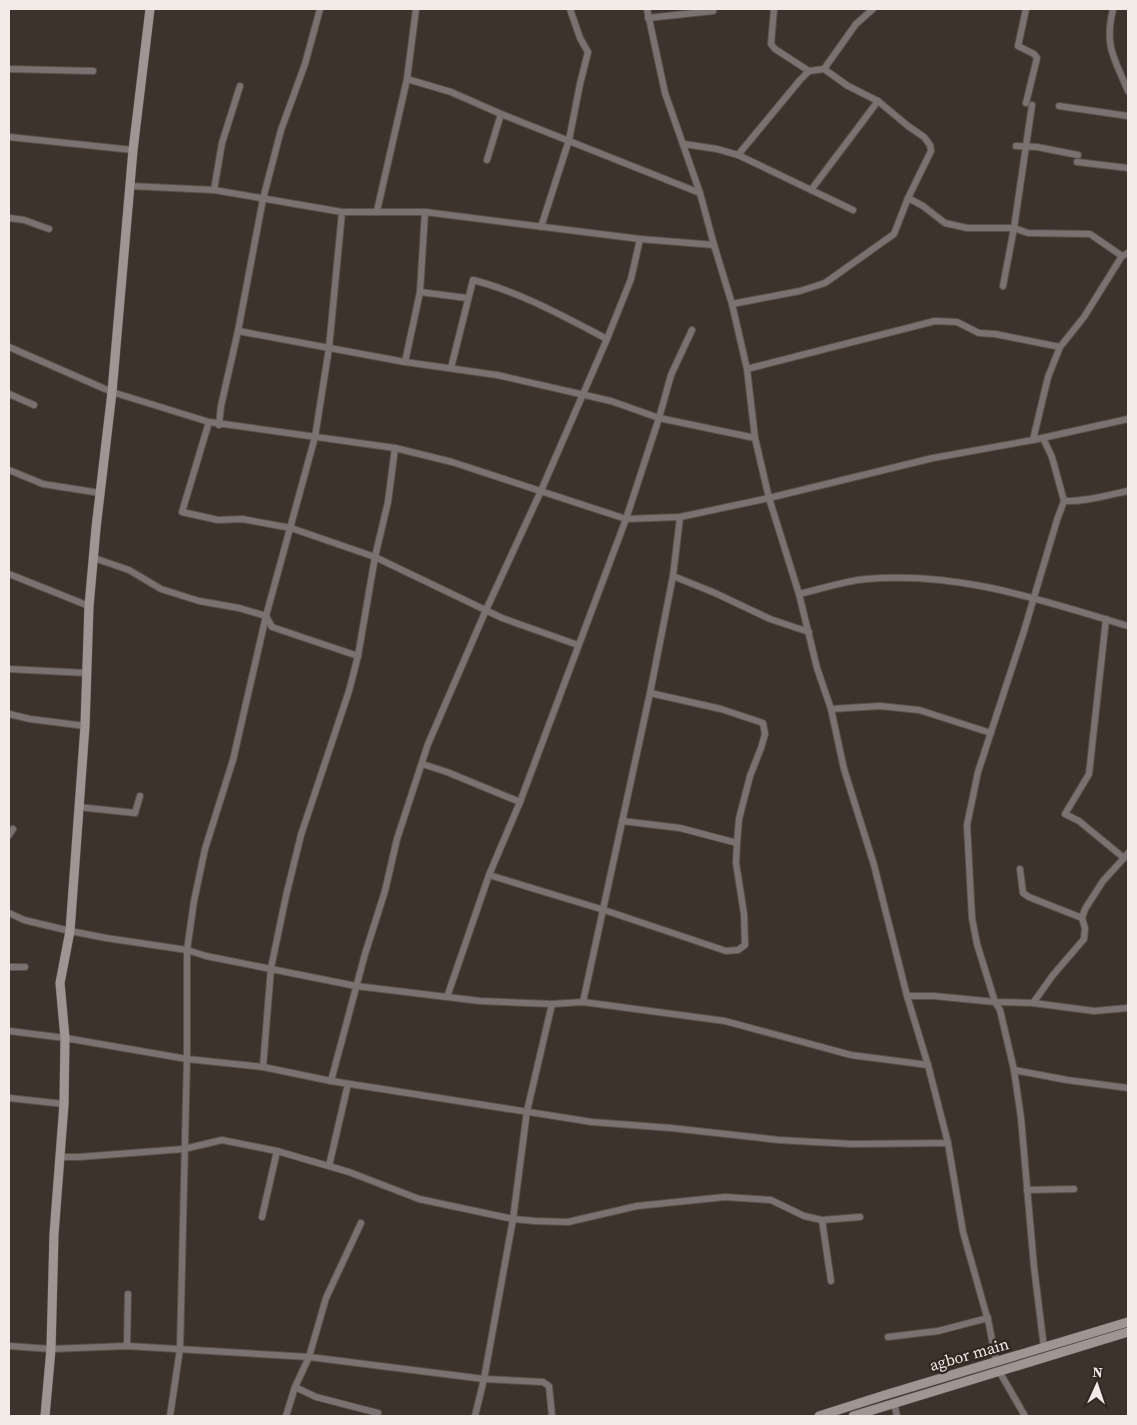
<svg xmlns="http://www.w3.org/2000/svg" width="1137" height="1425" font-family="'Source Serif 4',serif">
  <rect width="100%" height="100%" fill="#3d322c"/>
  <g fill="none" stroke-linecap="round" stroke-linejoin="round">
    <g stroke="#5a504a" stroke-width="8">
      <g id="street">
        <path d="M647,9L665,93L700,193L714,245L732,304L747,369L755,438L769,498L799,594L817,668L831,709L844,769L874,865L907,996L928,1065L948,1143L963,1232L989,1324L996,1362"/>
        <path d="M774,9L771,44L775,49L809,71"/>
        <path d="M1026,9L1018,46L1034,54L1037,58L1026,103"/>
        <path d="M1113,9C1104,47 1114,57 1128,91"/>
        <path d="M648,18L713,11"/>
        <path d="M9,69L93,71"/>
        <path d="M824,69L856,24L873,9"/>
        <path d="M407,79L451,92L501,114L700,193"/>
        <path d="M1059,106L1128,116"/>
        <path d="M9,137L133,150"/>
        <path d="M684,144L717,149L738,155L853,210"/>
        <path d="M1016,146L1037,147L1078,155"/>
        <path d="M487,160L501,114"/>
        <path d="M1077,162L1128,168"/>
        <path d="M130,186L214,190L342,212H425L640,239L714,245"/>
        <path d="M214,190L222,143L240,86"/>
        <path d="M811,190L878,101"/>
        <path d="M908,198L923,206L945,223L967,228H1014L1028,233L1090,234L1122,256"/>
        <path d="M377,211L407,79L416,9"/>
        <path d="M9,218L24,220L49,229"/>
        <path d="M541,227L569,140L580,84L588,52L580,38L570,9"/>
        <path d="M1003,286L1014,228L1032,105"/>
        <path d="M420,292L467,298"/>
        <path d="M732,304L800,291L825,283L894,234L908,198L931,151L930,145L924,137L908,126L878,101L848,86L824,69L809,71L800,80L738,155"/>
        <path d="M238,331L405,362L497,375L611,401L659,418L755,438"/>
        <path d="M9,347L112,392L209,422L395,448L452,462L626,519L680,517L769,498L933,458L1033,440L1128,419"/>
        <path d="M405,362L420,292L425,212"/>
        <path d="M451,368L473,280C520,292 563,316 607,339"/>
        <path d="M747,369L935,321L957,322L979,333L995,334L1060,347"/>
        <path d="M9,394L34,405"/>
        <path d="M209,422L182,512L218,520L242,519L291,528L375,557L502,618L578,645"/>
        <path d="M219,425L221,406L238,331L263,199L281,130L305,64L320,9"/>
        <path d="M1043,438L1052,457L1064,501"/>
        <path d="M1033,440L1048,377L1060,347L1084,317L1122,256L1128,253"/>
        <path d="M9,470L43,484L100,493"/>
        <path d="M94,558L129,570L161,589L199,601L239,608L266,616L272,627L358,656"/>
        <path d="M9,574L89,606"/>
        <path d="M673,576L715,593L770,619L809,632"/>
        <path d="M799,594C821,589 844,581 866,579C959,571 1041,600 1128,626"/>
        <path d="M1106,619L1089,774L1065,814L1079,821L1124,858L1128,853"/>
        <path d="M9,669L86,673"/>
        <path d="M831,709L880,706L919,710L991,733"/>
        <path d="M9,714L30,719L85,726"/>
        <path d="M422,764L447,772L520,802"/>
        <path d="M78,807L135,813L140,796"/>
        <path d="M622,821L680,828L737,843"/>
        <path d="M9,835L13,829"/>
        <path d="M1020,869L1023,893L1029,897L1082,918"/>
        <path d="M489,875L604,910L726,951L738,950L745,945L744,914L736,863L737,843L739,819L750,776L761,748L765,734L763,723L721,709L650,693"/>
        <path d="M9,913L24,920L70,931L106,938L187,950L206,956L356,986L480,1001L552,1004L583,1002L725,1021L851,1055L928,1065"/>
        <path d="M9,967H25"/>
        <path d="M907,996H934L995,1002L1033,1003L1094,1011L1128,1008"/>
        <path d="M447,997L489,875L520,802L626,519L659,418L671,375L692,330"/>
        <path d="M583,1002L650,693L673,576L680,517"/>
        <path d="M1033,1003L1053,975L1084,939L1085,928L1082,918L1085,909L1103,881L1124,858"/>
        <path d="M9,1031L65,1038L187,1059L263,1067L331,1081L592,1122L671,1128L779,1140L852,1144L948,1143"/>
        <path d="M263,1067L271,968L286,896L301,835L349,691L358,656L375,557L388,502L395,448"/>
        <path d="M1014,1070L1067,1080L1128,1088"/>
        <path d="M331,1081L365,954L385,891L397,839L428,744L486,610L540,493L607,339L631,279L640,239"/>
        <path d="M9,1098L64,1104"/>
        <path d="M59,1157H79L184,1149L222,1140L277,1151L349,1172L419,1199L513,1219L535,1221L568,1222L637,1206L725,1197L771,1200L804,1216L822,1220L860,1217"/>
        <path d="M329,1166L348,1084"/>
        <path d="M1027,1190L1074,1189"/>
        <path d="M262,1217L277,1151"/>
        <path d="M822,1220L831,1281"/>
        <path d="M888,1337L938,1331L988,1318"/>
        <path d="M9,1346L51,1349L127,1346L309,1357L484,1379L543,1382L549,1386L552,1416"/>
        <path d="M127,1346L128,1294"/>
        <path d="M1044,1348L1034,1267L1021,1118L1014,1070L1000,1010L995,1002L977,944L972,918L967,825L978,772L1024,631L1057,520L1064,501C1085,502 1108,495 1128,491"/>
        <path d="M999,1371L1025,1416"/>
        <path d="M295,1387L316,1397L378,1413"/>
        <path d="M894,1403L897,1416"/>
        <path d="M170,1416L180,1349L187,1059V950L194,901L205,849L233,760L266,616L315,437L329,348L342,212"/>
        <path d="M286,1416L295,1387L309,1357L326,1298L361,1223"/>
        <path d="M475,1416L484,1379L513,1219L527,1111L552,1004"/>
      </g>
    </g>
    <g stroke="#5a504a" stroke-width="10">
      <g id="secondary">
        <path d="M45,1416L51,1349L54,1234L64,1104L65,1038L60,983L70,931L85,726L89,606L96,528L112,392L133,150L150,9"/>
        <path d="M819,1416L885,1395L1128,1322"/>
        <path d="M853,1416L1128,1332"/>
      </g>
    </g>
    <use href="#street" stroke="#797271" stroke-width="6"/>
    <use href="#secondary" stroke="#9f9593" stroke-width="9"/>
  </g>
  <g text-anchor="middle" dominant-baseline="central" stroke-width="5" stroke-linejoin="round" paint-order="stroke">
    <g font-size="16" fill="#f3ebe8" stroke="#332822">
      <text transform="translate(969 1354) rotate(-16)">agbor main</text>
    </g>
  </g>
  <rect width="1137" height="1425" fill="none" stroke="#f3ebe8" stroke-width="20"/>
  <g transform="translate(1097 1385) rotate(3)" stroke="#332822" stroke-width="4" paint-order="stroke">
  <path d="M0-4L9 19L0 12L-9 19Z" fill="#f3ebe8"/>
  <text y="-8" font-size="14" font-weight="bold" text-anchor="middle" fill="#f3ebe8">N</text>
  </g>
</svg>
